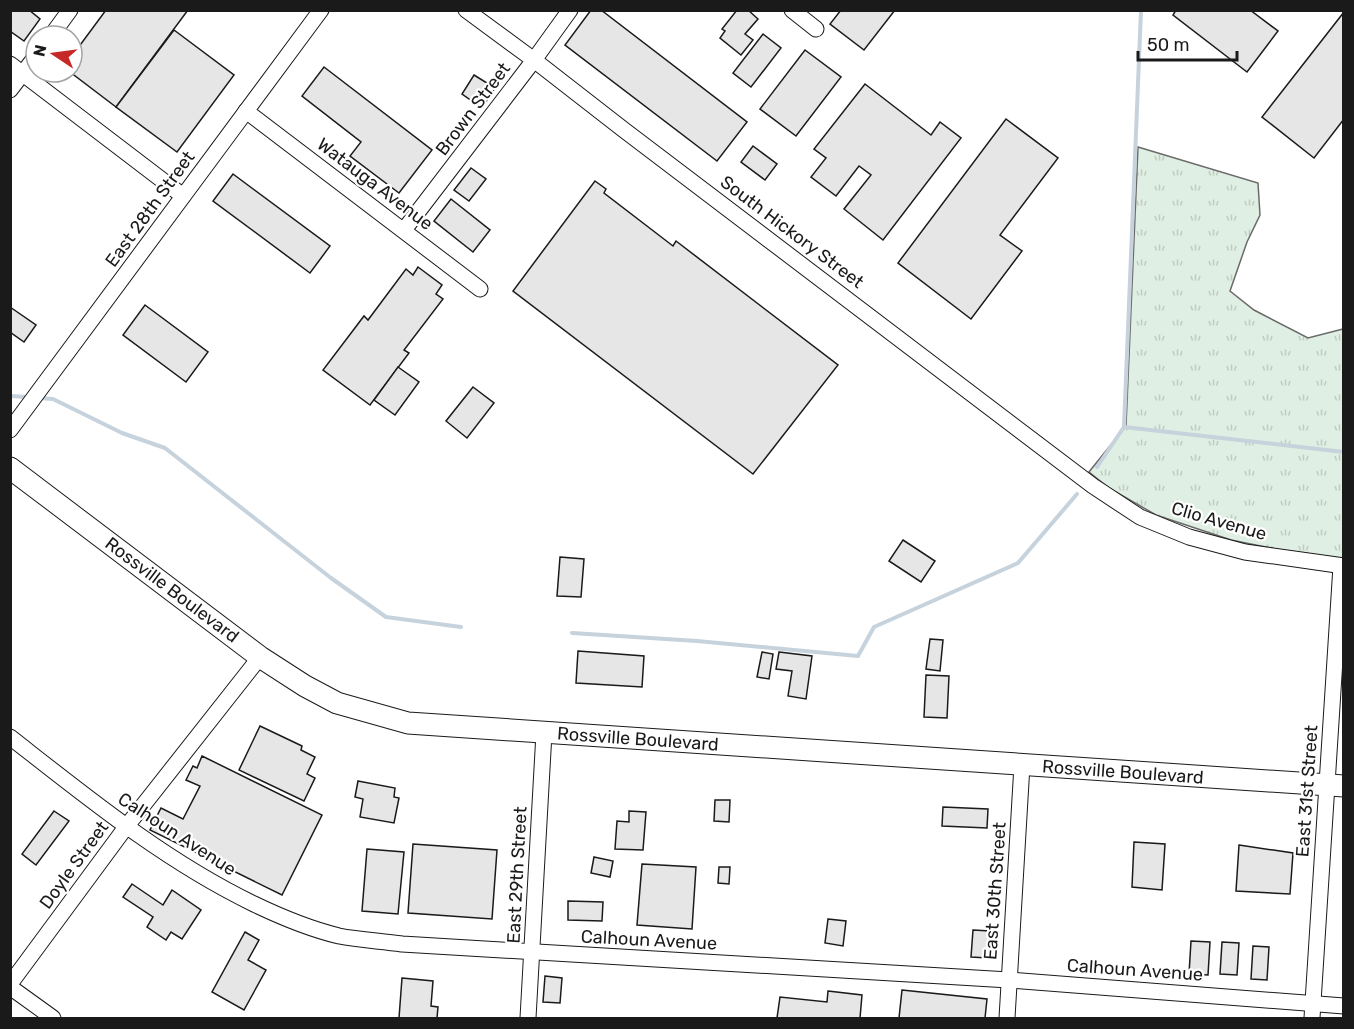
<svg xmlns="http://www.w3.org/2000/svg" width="1354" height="1029" font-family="Rubik,sans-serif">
  <defs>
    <pattern id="grass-tufts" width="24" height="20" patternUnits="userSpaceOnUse" patternTransform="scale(1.5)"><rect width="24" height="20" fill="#e0efe3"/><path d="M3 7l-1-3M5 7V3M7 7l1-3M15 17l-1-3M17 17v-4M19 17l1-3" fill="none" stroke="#c0ccc2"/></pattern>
  </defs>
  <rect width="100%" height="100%" fill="#fff"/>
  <path fill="url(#grass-tufts)" stroke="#6a6a6a" stroke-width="1.5" d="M1138,147L1258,183L1260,215L1247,242L1230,291L1254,310L1308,338L1343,329V559L1321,558L1231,540L1156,515L1109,488L1089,472L1126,426Z"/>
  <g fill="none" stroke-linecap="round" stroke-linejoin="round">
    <g stroke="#c6d2dc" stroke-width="4">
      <path d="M10,396L27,397"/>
      <path d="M38,398L53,399L122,433L165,448L331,578L386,617L461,627"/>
      <path d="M1124,427L1344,452"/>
      <path d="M1097,467L1124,427L1141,10"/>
      <path d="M572,633L697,641L858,656L874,627L1018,563L1077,494"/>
    </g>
  </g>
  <g fill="#e6e6e6" stroke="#1a1a1a" stroke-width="1.5">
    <path d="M10,10H29L40,19L24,41L10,31Z"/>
    <path d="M106,10H188L116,107L70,72H72V56Z"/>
    <path d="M591,10H601L747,122L717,161L565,45Z"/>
    <path d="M737,10H748L758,19L745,34L753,40L741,55L720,38L725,31L722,29Z"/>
    <path d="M841,10H895L864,50L830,24Z"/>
    <path d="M1176,10H1250L1278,31L1247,72L1173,15Z"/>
    <path d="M1344,12V119L1314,158L1262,117Z"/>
    <path d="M174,30L234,75L177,152L116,107Z"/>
    <path d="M763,34L781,48L751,87L733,73Z"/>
    <path d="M805,50L841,77L796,136L760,109Z"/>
    <path d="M324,67L432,150L399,193L350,156L361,142L302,96Z"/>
    <path d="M474,75L495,88L482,108L462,94Z"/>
    <path d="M865,84L931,135L940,122L961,138L883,240L844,209L871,175L859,166L836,196L811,177L826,158L814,149Z"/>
    <path d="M1006,119L1058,158L1000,235L1022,251L971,319L898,263Z"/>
    <path d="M753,146L777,164L765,180L741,162Z"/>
    <path d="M471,168L486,179L469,201L454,190Z"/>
    <path d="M233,174L330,246L310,273L213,201Z"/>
    <path d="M595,181L606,189L604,193L673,246L676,241L838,365L753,474L513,291Z"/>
    <path d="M451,199L490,230L473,252L434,221Z"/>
    <path d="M418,267L442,285L436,294L443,299L404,350L409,353L370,405L323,370L364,316L368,320L406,269L413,275Z"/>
    <path d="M145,305L208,352L186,382L123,335Z"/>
    <path d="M10,307L36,325L24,342L10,332Z"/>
    <path d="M398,367L419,382L395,415L374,400Z"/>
    <path d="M473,387L494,403L467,438L446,421Z"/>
    <path d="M903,540L935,561L921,582L889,561Z"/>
    <path d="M560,557L584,559L581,597L557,596Z"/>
    <path d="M930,639L943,640L940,671L926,669Z"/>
    <path d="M578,651L644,656L642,687L576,683Z"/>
    <path d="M762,652L773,654L769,679L757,677Z"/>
    <path d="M779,652L812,656L806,699L788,696L792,671L776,669Z"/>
    <path d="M926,675L949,676L947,718L924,717Z"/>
    <path d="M260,726L302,746L301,750L315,757L307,774L315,778L304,801L239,770Z"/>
    <path d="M202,756L322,815L282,895L150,830L161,808L183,819L200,786L186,780L193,766L197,768Z"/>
    <path d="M358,781L395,788L394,797L399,798L394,823L360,817L363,799L355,797Z"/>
    <path d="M715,800H730L729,822L714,821Z"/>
    <path d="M943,807L988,809L987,828L942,826Z"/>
    <path d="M54,811L69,821L36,865L22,854Z"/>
    <path d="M629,811L646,812L643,850L615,849L617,821L629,822Z"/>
    <path d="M1134,842L1165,844L1162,890L1132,887Z"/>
    <path d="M413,844L497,850L492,919L408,913Z"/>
    <path d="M1239,845L1293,853L1290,894L1236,891Z"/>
    <path d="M367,849L404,852L398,914L362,911Z"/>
    <path d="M594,857L613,861L610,877L591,873Z"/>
    <path d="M642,864L696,867L692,929L637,925Z"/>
    <path d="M719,867H730L729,884L718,883Z"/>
    <path d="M132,884L163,905L172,890L201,910L182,939L171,932L166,940L147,927L153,917L123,897Z"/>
    <path d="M568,901L603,902L602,921L568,920Z"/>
    <path d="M828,919L846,921L843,946L825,943Z"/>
    <path d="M973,930L990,931L988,958L971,957Z"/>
    <path d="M245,932L259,940L248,960L266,970L244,1010L212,992Z"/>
    <path d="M1191,941L1210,942L1208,975L1189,974Z"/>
    <path d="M1222,942L1239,943L1237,975L1220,974Z"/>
    <path d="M1253,946L1269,947L1267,980L1251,979Z"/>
    <path d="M545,976L562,978L560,1003L543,1002Z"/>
    <path d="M402,978L433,981L431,1006L438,1007L437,1018H399Z"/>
    <path d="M902,990L987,999L985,1018H899Z"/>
    <path d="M828,991L862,995L860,1018H777L780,997L827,1002Z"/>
  </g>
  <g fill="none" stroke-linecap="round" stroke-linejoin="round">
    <g stroke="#1a1a1a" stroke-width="17">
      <g id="minor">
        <path d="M466,10L534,60L624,130L1093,486L1140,517L1189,537L1245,552L1344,566"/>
        <path d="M792,10L816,29"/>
        <path d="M51,36L70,10"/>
        <path d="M10,64L183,196"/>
        <path d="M10,90L36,56"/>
        <path d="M246,111L480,289"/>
        <path d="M404,230L534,60L570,10"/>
        <path d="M10,430L321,10"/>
        <path d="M10,737C88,798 165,861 254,904C281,917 310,929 339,936C360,940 382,941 402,944L1009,980L1344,1006"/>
        <path d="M10,984L126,827L260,657"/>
        <path d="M10,987L53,1018"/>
        <path d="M528,1018L544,733"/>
        <path d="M1007,1018L1022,765"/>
        <path d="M1312,1018L1341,566"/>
      </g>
    </g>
    <g stroke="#1a1a1a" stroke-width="23">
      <path id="highway" d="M10,468L260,657L305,686L337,703L408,723L1344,786"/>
    </g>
    <use href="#minor" stroke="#fff" stroke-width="15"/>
    <use href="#highway" stroke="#fff" stroke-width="21"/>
  </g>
  <g text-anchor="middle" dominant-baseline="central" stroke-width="4.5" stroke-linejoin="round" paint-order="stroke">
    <g font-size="18" fill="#1a1a1a" stroke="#fff">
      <text transform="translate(473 109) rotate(-53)">Brown Street</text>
      <text transform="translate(375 184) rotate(37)">Watauga Avenue</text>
      <text transform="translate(150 209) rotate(-54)">East 28th Street</text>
      <text transform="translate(792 232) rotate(37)">South Hickory Street</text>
      <text transform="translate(1219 521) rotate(16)">Clio Avenue</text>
      <text transform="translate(172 590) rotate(37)">Rossville Boulevard</text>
      <text transform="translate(638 739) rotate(4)">Rossville Boulevard</text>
      <text transform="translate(1123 772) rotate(4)">Rossville Boulevard</text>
      <text transform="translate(1307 791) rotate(-86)">East 31st Street</text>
      <text transform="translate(177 834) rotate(33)">Calhoun Avenue</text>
      <text transform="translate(74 865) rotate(-54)">Doyle Street</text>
      <text transform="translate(517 875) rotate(-87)">East 29th Street</text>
      <text transform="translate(995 891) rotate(-86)">East 30th Street</text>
      <text transform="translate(649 940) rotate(3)">Calhoun Avenue</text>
      <text transform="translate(1135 970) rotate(4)">Calhoun Avenue</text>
    </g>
  </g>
  <rect width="1354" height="1029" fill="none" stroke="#1a1a1a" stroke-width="24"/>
  <g transform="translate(54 54) rotate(283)"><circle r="28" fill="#ffffff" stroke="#a3a3a3" stroke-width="1.5"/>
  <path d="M0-4.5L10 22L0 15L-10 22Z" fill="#c62828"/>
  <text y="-9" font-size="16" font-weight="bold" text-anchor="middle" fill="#1a1a1a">N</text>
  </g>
  <path d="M1138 51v9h99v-9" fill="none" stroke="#1a1a1a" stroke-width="3"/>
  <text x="1147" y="51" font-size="18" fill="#1a1a1a" stroke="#ffffff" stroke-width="4.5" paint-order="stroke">50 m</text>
</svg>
